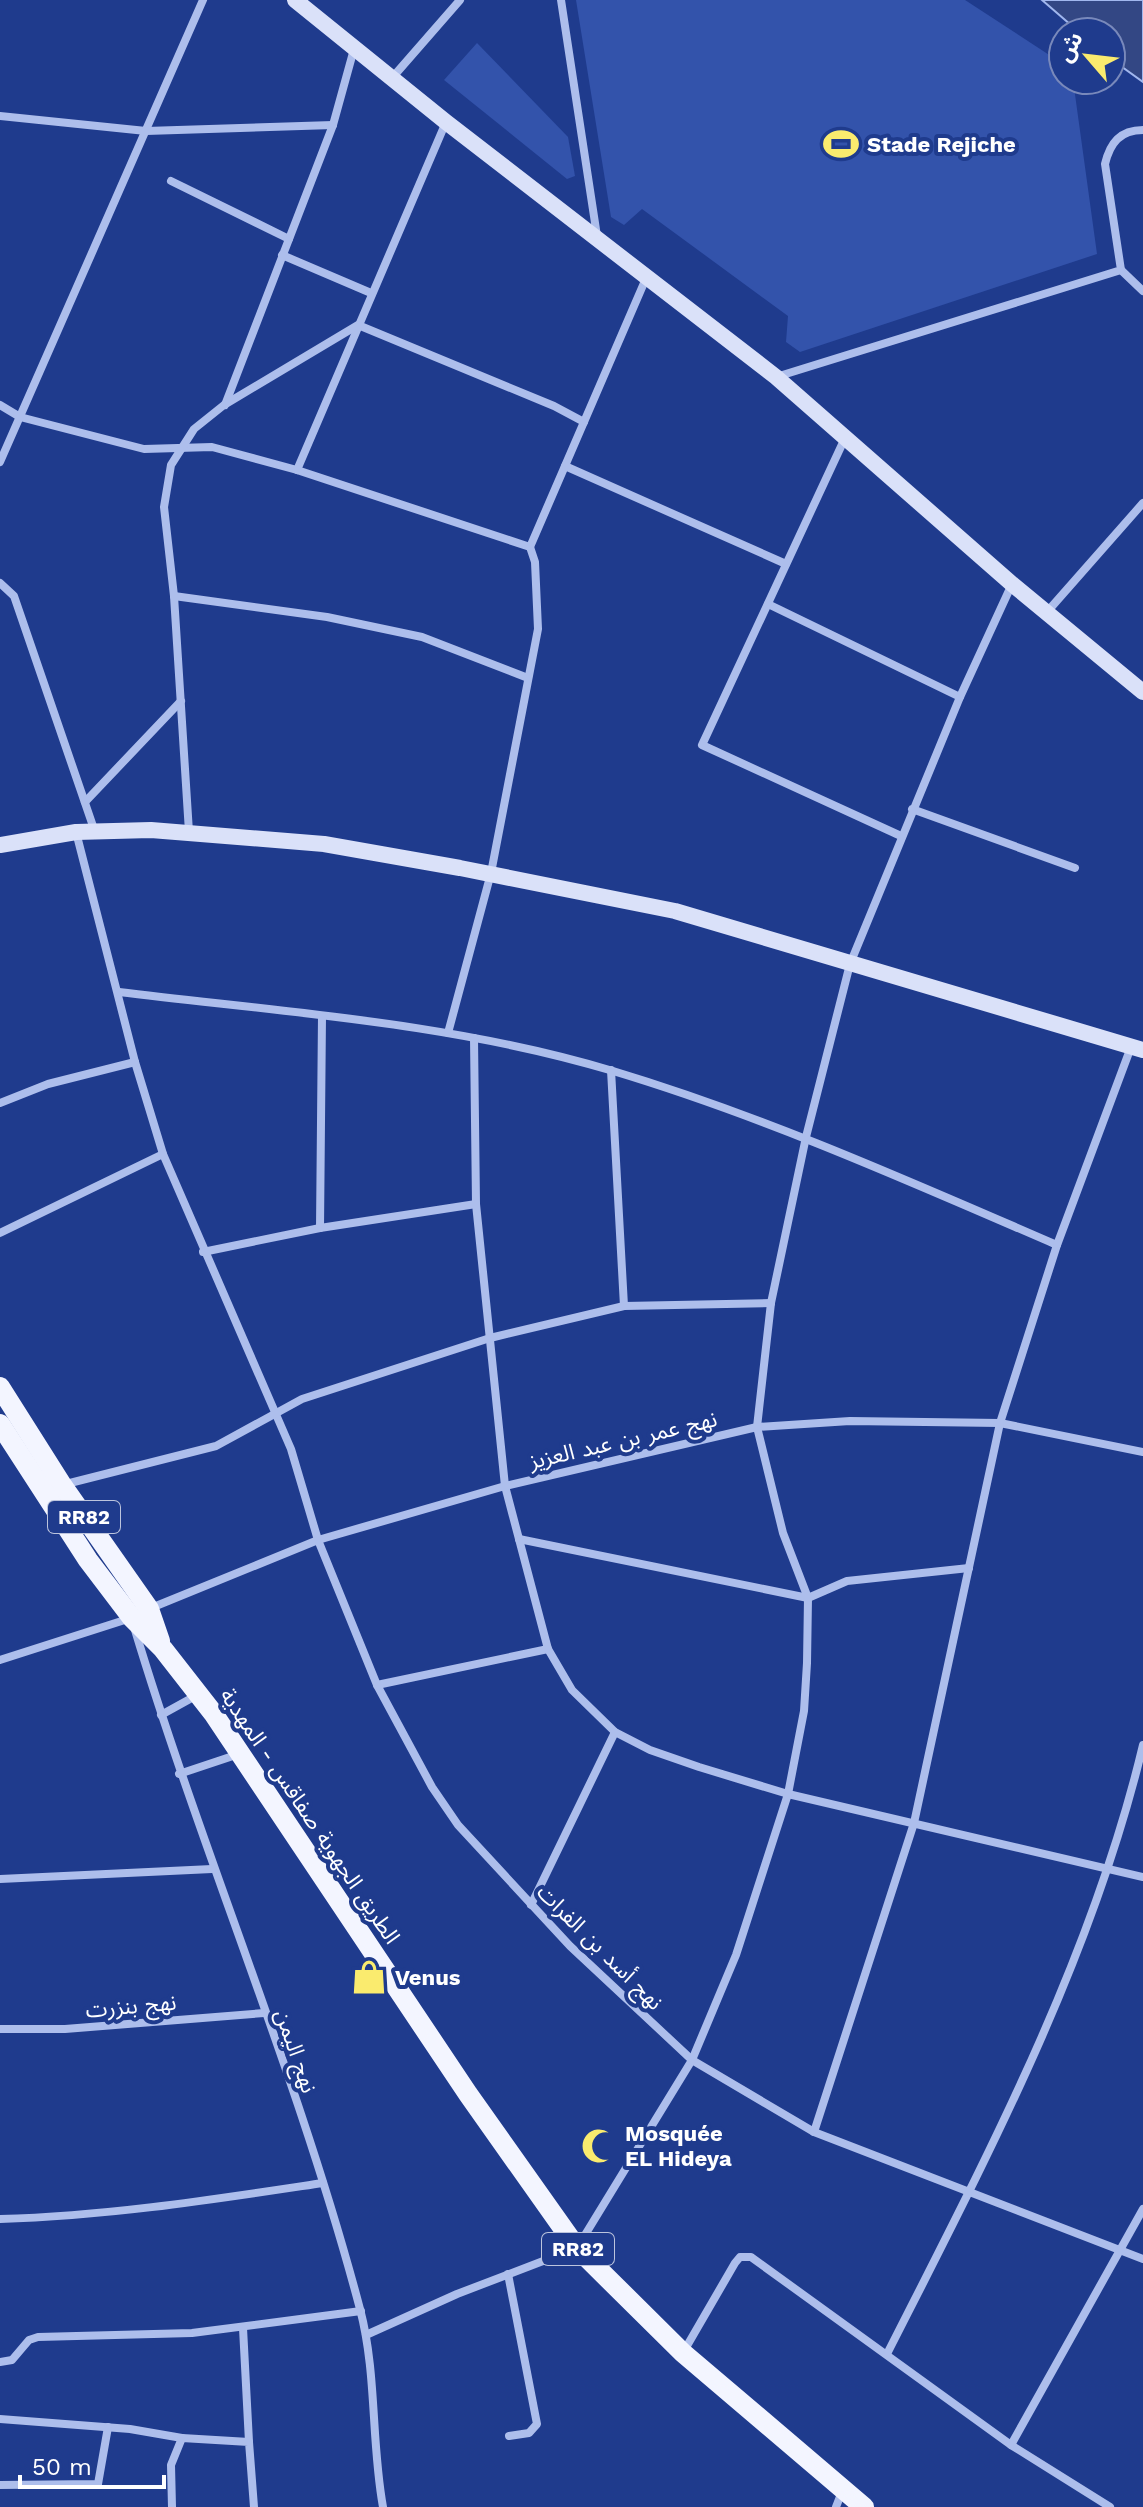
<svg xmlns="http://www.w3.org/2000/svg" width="1143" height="2507" font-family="'Work Sans','Noto Sans Arabic',sans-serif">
  <rect width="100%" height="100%" fill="#1f3b8d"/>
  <g fill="#3353ab">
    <path d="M576,0H965L1063,64V80H1073L1097,254L800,352L786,342L788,316L642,209L624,225L611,217Z"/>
    <path d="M477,43L568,137L575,176L567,179L444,80Z"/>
  </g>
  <path fill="#334784" stroke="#a1b7ee" stroke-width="2" d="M1042,0H1143V82L1111,59V32H1079Z"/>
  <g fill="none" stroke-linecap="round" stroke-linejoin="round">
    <g stroke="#adbeec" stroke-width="8">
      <path d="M561,0L597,236"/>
      <path d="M392,78L460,0"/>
      <path d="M0,116L146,131L333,125"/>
      <path d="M171,181L289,239"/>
      <path d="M282,255L371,293"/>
      <path d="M1121,270L1143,291"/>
      <path d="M776,377L1121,270L1105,164C1110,143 1120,130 1143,130"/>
      <path d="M0,405L20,417L144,449L212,447L297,470L530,547L535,562L538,629L491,873L448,1033"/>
      <path d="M225,405L333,125L354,49"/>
      <path d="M845,438L702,745L901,836"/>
      <path d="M0,462L203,0"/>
      <path d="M565,466L786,564"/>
      <path d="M297,470L446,122"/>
      <path d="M530,547L647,276"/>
      <path d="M0,583L14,596L95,832"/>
      <path d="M174,596L327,617L422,637L528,678"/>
      <path d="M768,604L960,697"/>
      <path d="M1047,612L1143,503"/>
      <path d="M85,802L181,701"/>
      <path d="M912,809L1075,868"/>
      <path d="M76,832L135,1062L163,1154L291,1449L318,1540L377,1685L432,1787L458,1825L570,1946L692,2060L814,2132L1143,2259"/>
      <path d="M189,832L174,596L164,507L171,465L194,429L224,405L358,325L554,406L584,422"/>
      <path d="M119,992C283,1012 454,1023 613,1071C766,1117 911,1182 1057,1245"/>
      <path d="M474,1038L476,1204L505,1486L548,1649L572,1690L615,1732L650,1750L699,1767L788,1794L1143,1877"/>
      <path d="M611,1070L624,1306"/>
      <path d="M0,1103L48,1084L135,1062"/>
      <path d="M320,1228L322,1016"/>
      <path d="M0,1233L163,1154"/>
      <path d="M203,1252L320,1228L476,1204"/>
      <path d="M62,1485L216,1446L302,1399L490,1338L624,1306L771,1303"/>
      <path d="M519,1539L808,1598L847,1581L969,1568"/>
      <path d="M151,1608L318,1540L505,1486L757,1427L850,1421L1000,1423L1143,1452"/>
      <path d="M135,1630C204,1858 299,2078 360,2309C377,2373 371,2442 383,2507"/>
      <path d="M0,1660L131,1618"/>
      <path d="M377,1685L548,1649"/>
      <path d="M161,1715L199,1694"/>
      <path d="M179,1774L239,1754"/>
      <path d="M0,1879L212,1869"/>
      <path d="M531,1905L615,1732"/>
      <path d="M0,2029H65L264,2013"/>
      <path d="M814,2132L914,1823L1000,1423L1057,1245L1131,1047"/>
      <path d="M0,2219C109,2216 216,2199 323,2183"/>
      <path d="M508,2274L537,2424L529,2433L509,2436"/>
      <path d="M243,2328L249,2442"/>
      <path d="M366,2335L457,2294L577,2248L692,2060L736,1955L788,1794L804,1711L807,1663L808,1598L783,1533L757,1427L771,1303L806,1137L850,964L960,697L1012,584"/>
      <path d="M684,2351L735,2263L740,2257H751L1011,2445L1110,2507"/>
      <path d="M887,2354C986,2159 1092,1959 1143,1745"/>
      <path d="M0,2362L12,2360L29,2340L38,2337L192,2333L361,2311"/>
      <path d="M0,2419L130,2429L182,2438"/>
      <path d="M1011,2445L1143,2209"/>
      <path d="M0,2485L98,2484L108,2427"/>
      <path d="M172,2507L171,2465L182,2438L249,2442L254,2507"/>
      <path d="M836,2507L843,2489"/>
    </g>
    <g stroke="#dae1f9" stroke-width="16">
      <path d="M295,0L446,122L776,377L1012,584L1143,692"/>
      <path d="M0,845L76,832L151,830L324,844L460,868L675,911L1143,1050"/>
    </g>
    <g stroke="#f3f5ff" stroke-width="20">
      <path d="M0,1387L62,1485L149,1609L160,1641"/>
      <path d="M0,1424L88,1560L132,1618L163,1649L213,1713L468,2094L577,2248L683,2353L864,2507"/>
    </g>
  </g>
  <defs>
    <g id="stadium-bare" transform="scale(2.76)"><path d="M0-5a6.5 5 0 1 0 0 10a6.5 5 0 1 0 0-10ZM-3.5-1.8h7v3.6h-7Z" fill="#faeb6e" stroke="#1f3b8d" stroke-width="2.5" paint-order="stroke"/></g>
    <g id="shop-bare" transform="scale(2.76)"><path d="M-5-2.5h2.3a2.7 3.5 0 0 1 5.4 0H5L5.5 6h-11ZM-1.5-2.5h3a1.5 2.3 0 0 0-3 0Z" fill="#faeb6e" stroke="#1f3b8d" stroke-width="2.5" paint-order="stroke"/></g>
    <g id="mosque-bare" transform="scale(2.76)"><path d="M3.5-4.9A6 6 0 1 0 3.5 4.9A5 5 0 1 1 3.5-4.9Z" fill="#faeb6e" stroke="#1f3b8d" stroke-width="2.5" paint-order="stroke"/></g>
  </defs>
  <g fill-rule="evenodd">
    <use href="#stadium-bare" x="841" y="144"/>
    <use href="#shop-bare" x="369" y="1977"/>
    <use href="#mosque-bare" x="599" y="2146"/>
  </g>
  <g text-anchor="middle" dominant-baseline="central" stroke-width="8" stroke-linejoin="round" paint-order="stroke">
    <g fill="#1f3b8d" stroke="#bcc4dd" stroke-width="2">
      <rect x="48" y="1501" width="72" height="32" rx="6"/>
      <rect x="542" y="2233" width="72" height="32" rx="6"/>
    </g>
    <g font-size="20" font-weight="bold" fill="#fff">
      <text x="84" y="1517">RR82</text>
      <text x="578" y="2249">RR82</text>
    </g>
    <g font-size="22" font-weight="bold" fill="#fff" stroke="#1f3b8d" text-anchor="start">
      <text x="867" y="144">Stade Rejiche</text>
      <text x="395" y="1977">Venus</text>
      <text x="625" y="2133">Mosquée<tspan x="625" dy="25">EL Hideya</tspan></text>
    </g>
    <g font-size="22" fill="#fff" stroke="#1f3b8d">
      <text transform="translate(623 1440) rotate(-13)">نهج عمر بن عبد العزيز</text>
      <text transform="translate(310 1816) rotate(56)">الطريق الجهوية صفاقس - المهدية</text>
      <text transform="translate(600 1947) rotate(45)">نهج أسد بن الفرات</text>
      <text transform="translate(131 2006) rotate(-5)">نهج بنزرت</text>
      <text transform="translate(296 2051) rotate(71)">نهج اليمن</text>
    </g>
  </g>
  <g transform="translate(1087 56) rotate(298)"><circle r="38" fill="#1f3b8d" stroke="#7989bb" stroke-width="2"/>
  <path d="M0-6L14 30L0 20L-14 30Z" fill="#faeb6e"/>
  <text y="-12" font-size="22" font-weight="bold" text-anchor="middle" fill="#ffffff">ش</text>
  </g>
  <path d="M20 2475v12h144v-12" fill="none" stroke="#ffffff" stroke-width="4"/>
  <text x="32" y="2475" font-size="24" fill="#ffffff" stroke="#1f3b8d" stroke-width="6" paint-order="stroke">50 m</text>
</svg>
